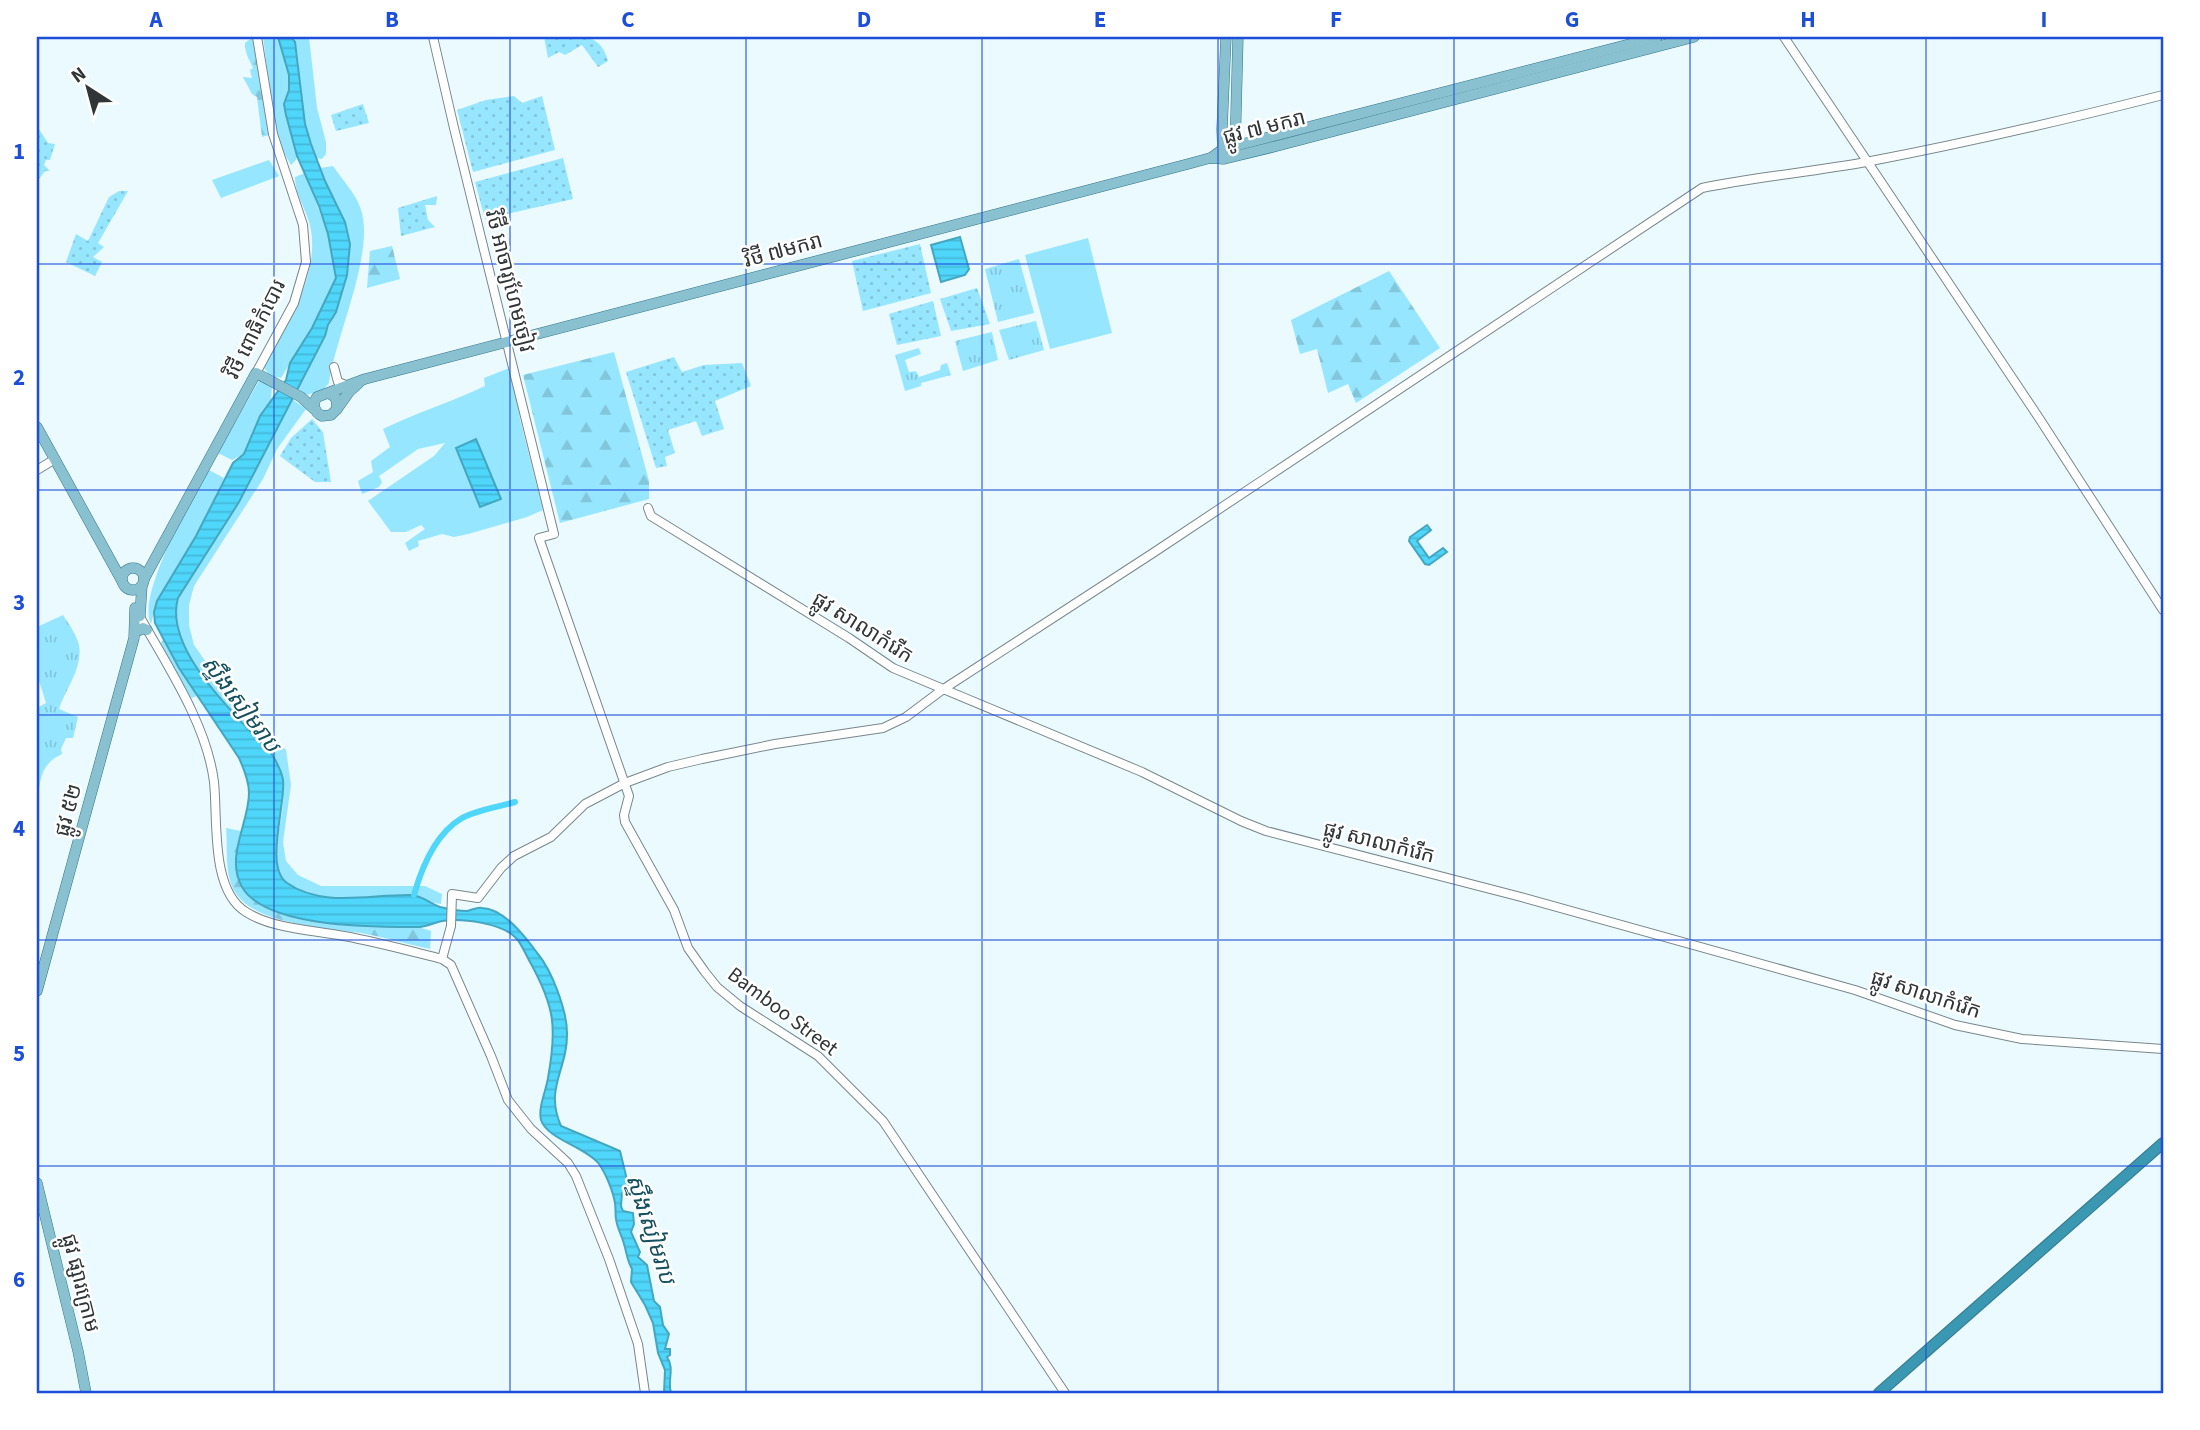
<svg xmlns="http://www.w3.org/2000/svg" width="2200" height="1430" font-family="'Source Sans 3','Noto Sans Khmer',sans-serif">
  <defs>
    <pattern id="grass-tufts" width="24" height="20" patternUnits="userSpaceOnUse" patternTransform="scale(1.75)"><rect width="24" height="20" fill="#96e6ff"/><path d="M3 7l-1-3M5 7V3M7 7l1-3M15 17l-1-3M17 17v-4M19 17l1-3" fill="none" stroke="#82c6db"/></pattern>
    <pattern id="forest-firs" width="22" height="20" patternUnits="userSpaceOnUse" patternTransform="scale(1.75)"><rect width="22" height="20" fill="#96e6ff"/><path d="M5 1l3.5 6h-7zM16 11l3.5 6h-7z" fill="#82c6db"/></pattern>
    <pattern id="garden-dots" width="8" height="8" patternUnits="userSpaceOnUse" patternTransform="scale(1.75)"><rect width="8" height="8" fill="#96e6ff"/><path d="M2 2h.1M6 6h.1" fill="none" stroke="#82c6db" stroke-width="1.8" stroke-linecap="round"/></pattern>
    <pattern id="water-rules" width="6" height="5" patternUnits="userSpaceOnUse" patternTransform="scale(1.75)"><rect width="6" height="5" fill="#4ed6fb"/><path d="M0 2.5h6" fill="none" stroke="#44b8d8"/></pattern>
  </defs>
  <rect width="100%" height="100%" fill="#eafaff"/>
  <g fill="url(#grass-tufts)">
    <path d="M1019,259L1034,313L998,322L985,269Z"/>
    <path d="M1036,321L1044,350L1009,360L999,330Z"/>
    <path d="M992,332L998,360L963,371L955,341Z"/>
    <path d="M919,348L921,354L905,360L909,372L916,371L919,377L940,370L941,365L947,363L951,375L921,383V386L905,391L895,355Z"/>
    <path d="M63,615C68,623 77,635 79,645C83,668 66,688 59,709L78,717L73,738H66L61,749L62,754C39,764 40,783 37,806V708L46,703L37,674V627Z"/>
  </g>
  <g fill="url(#forest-firs)">
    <path d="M249,37H256L272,134L262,137L257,97L252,94L243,77L252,78L250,70L253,68C249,59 245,54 245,43L250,39Z"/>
    <path d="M392,246L400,279L367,288L370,251Z"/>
    <path d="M1389,271L1440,348L1356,403L1348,384L1328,393L1317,349L1300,354L1291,320Z"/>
    <path d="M614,352L649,481V499L560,523L523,375Z"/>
    <path d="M164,639L197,696L191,698L160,644Z"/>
    <path d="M226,828L241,831C237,845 234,865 238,879C253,930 376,925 418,927L431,931L430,949C407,944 384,937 361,933C327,928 254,924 235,892C224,873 228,849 226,828Z"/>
  </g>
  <g fill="#96e6ff">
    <path d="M263,37H278L289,75V90L284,104L297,156L296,160L291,165L283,151L274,122Z"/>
    <path d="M291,37H309L317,108L326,142V154L322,159L316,158L305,125L298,58L295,42Z"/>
    <path d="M269,160L279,176L221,198L212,180Z"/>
    <path d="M333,166C342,179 355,193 360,207C377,249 335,337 329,383L323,390L307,395L297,388C322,338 364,278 344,221C339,204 328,189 321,172V168Z"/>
    <path d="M305,173L328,234L336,278L312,328L281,378L277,377L274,381L264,368C284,324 319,281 311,230C308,211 295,196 295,177Z"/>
    <path d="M1088,238L1112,333L1050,349L1025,255Z"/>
    <path d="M512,367L520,419L543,510L527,517L468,534L454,537L442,534L418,541L419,546L409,551L405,543L425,529L421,525L406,532H391L368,501L434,456L445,443L418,449L379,476L382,482L379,487L362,494L358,481L373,472L371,461L390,447L383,429C416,413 451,402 485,386L484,378Z"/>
    <path d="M260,379L272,384L271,400L260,416L244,454L232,460L218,453Z"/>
    <path d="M292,399L306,409L277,449L263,479L194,586L189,605V625L194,645L234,702L245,714L263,725L286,750L291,785L283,842L286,861L298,875L321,886H425L442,894L441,904C430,903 421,895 410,895C371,896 318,909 285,882C264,865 286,817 283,794C281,783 273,758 267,748C263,740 252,733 245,725C217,696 165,642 178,598L239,502Z"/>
    <path d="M207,469L224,478L196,536L157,601L151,624C136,596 192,498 207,469Z"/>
  </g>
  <g fill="url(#garden-dots)">
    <path d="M544,37C571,37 600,28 608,61L598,67L582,45L565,55L559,52L548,58Z"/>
    <path d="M514,96L522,103L542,96L555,150L473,172L457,110L486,100Z"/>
    <path d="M363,104L369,123L336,131L331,115Z"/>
    <path d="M37,126L48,143L55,144L50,160H46L44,165L50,171H45L39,179L37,177Z"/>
    <path d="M563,158L573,199L485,219L475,182Z"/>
    <path d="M119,191H128L98,243L104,247L93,257L102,262L95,276L66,262L76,234L88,241L109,197Z"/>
    <path d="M437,196L436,205H425L428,220L435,227L401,236L398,208Z"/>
    <path d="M920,244L931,293L863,311L852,261Z"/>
    <path d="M977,288L990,324L951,331L940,299Z"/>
    <path d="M933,301L941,336L897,345L889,314Z"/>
    <path d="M674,357L682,372L704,365L742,363L751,386L715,401L724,429L702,436L696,421L668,430L675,453L665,457L667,466L656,468L626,372Z"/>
    <path d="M312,419L323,432L331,482H315L280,456L291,438Z"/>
  </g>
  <g fill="url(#water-rules)" stroke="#45a6c0" stroke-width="2">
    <path d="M278,37H291L295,42L305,124L311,144L325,181L345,222L350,244L347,275L336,312L328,325L325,336L239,502L178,598C165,643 220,699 248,729C256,738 266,745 273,756C277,763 282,772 283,780C286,805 264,867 287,883C323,908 370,894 411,895C421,895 431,904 440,907C448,909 459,911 467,911C472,910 477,907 482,908C505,909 526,938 538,954C552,971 567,1011 567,1033C568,1069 544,1088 561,1126L620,1151L629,1188L622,1193L621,1206L623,1211L633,1213L634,1224L631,1232L640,1252L638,1257L647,1265L654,1301L660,1307L663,1325L669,1334L665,1349H670V1355L667,1357C675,1368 667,1381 671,1393H664L665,1370L658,1353L653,1323L645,1305L631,1282L632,1269C627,1260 627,1254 624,1244C622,1236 617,1228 616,1219C615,1214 616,1208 615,1203C613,1191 606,1174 599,1164C586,1147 547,1139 541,1120C538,1107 546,1091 548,1078C557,1028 555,1007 530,962C526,955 522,945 517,939C503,923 462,918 442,921C433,923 426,927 417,927C373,927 266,928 242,887C225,857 249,823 249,793C249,781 244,769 239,758L179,668L155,623L154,612L157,601L196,536L233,463L244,454L260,416L286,380L290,363L312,328L336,278L328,234L319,206L297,156L286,115L284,104L289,90V75Z"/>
    <path d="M960,237L969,269L965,275L941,282L931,245Z"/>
    <path d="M476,439L501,499L480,507L456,448Z"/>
    <path d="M1427,525L1431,530L1417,541L1429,558L1443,548L1447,552L1429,565L1425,564L1409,541L1410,537Z"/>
  </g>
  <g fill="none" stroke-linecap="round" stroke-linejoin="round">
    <path stroke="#4ed6fb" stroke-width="6" d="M414,895C422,866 435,834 462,818C477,810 498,807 515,802"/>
    <g stroke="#79878b" stroke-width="10">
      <g id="minor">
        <path d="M433,37L454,128L554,534L539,538L629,796L624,815L625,822L674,910L688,948L705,972L717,987L740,1006L818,1056L883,1121L1065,1393"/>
        <path d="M1784,37L2039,418L2163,610"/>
        <path d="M334,367L338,382L346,385"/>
        <path d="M256,373L294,303L306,262L303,225L273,134L257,37"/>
        <path d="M37,470L55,459"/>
        <path d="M648,508L651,516L849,638L893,668L1142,772L1241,821L1266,831L1521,897L1855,990L1955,1025L2022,1039L2163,1049"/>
        <path d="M140,617C168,667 207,725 214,782C218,819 210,890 246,912C273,929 312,930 344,936C377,942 410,951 442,959L451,965L491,1056L508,1100L531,1129L568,1163L576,1176L609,1259L638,1344L645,1393"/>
        <path d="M442,959L451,926L452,894L478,898L501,868L514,856L551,837L585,804L625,783L668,767L702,759L775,744L883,728L906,717L942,690L1153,553L1702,188C1756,177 1811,172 1866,162C1966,143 2065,120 2163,95"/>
      </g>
    </g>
    <g stroke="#367687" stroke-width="11">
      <g id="major">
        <path d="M1235,152L1238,37"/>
        <path d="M1223,155L1222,129L1226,37"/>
        <path d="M1211,158L1223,149L1657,37"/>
        <path d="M329,393L336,398L337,409L331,415L322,416C314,412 312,404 317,397L365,379L1188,164L1210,158L1224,159L1277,146L1694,37"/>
        <path d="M337,409L349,392L359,383"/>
        <path d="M37,427L122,581"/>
        <circle cx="133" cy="579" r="11"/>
        <path d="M144,579L256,373L301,397L314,409"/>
        <path d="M140,616L142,585"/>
        <path d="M138,631L143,628L147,630"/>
        <path d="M37,991L134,638L135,608"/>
        <path d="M37,1183L78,1351L86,1393"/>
      </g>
    </g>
    <g stroke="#367687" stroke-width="12">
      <path id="highway" d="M1879,1393L2163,1143"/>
    </g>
    <use href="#minor" stroke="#fff" stroke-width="8"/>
    <use href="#major" stroke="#89c1d1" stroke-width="10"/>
    <use href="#highway" stroke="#3a98b2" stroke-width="10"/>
  </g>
  <path fill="none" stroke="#1d4ed8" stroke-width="2" stroke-opacity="0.55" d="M274,37V1393M510,37V1393M746,37V1393M982,37V1393M1218,37V1393M1454,37V1393M1690,37V1393M1926,37V1393M37,264H2163M37,490H2163M37,715H2163M37,940H2163M37,1166H2163"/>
  <g text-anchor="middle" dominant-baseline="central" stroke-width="5" stroke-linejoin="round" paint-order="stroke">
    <g font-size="21" fill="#303638" stroke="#fff">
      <text transform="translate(1264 127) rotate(-14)">ផ្លូវ ៧ មករា</text>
      <text transform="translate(783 250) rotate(-15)">វិថី ៧មករា</text>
      <text transform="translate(510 281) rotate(76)">វិថី អាចារ្យហែមចៀវ</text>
      <text transform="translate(255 329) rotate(-63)">វិថី ពោធិកំបោរ</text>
      <text transform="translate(863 627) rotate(32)">ផ្លូវ សាលាកំរើក</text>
      <text transform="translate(68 810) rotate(-75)">ផ្លូវ ៥២</text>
      <text transform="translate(1379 842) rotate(14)">ផ្លូវ សាលាកំរើក</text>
      <text transform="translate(1926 994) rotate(18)">ផ្លូវ សាលាកំរើក</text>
      <text transform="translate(783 1011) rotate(37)">Bamboo Street</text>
      <text transform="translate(81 1283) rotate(76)">ផ្លូវ ផ្សារក្រោម</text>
    </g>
    <g font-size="23" font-style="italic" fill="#17505f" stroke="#fff">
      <text transform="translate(241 704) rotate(53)">ស្ទឹងសៀមរាប</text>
      <text transform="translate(651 1229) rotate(72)">ស្ទឹងសៀមរាប</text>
    </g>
  </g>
  <rect width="2200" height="1430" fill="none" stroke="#ffffff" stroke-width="77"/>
  <g transform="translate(88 88) rotate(324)" stroke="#ffffff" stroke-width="5" paint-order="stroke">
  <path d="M0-5L12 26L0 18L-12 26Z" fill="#303638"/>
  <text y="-10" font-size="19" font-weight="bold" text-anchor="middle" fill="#303638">N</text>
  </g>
  <rect x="38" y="38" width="2124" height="1354" fill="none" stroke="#1d4ed8" stroke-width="2.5"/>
  <g font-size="23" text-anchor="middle" font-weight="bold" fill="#1d4ed8">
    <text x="156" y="27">A</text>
    <text x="392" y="27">B</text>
    <text x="628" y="27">C</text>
    <text x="864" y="27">D</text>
    <text x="1100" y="27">E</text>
    <text x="1336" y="27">F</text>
    <text x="1572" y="27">G</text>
    <text x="1808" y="27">H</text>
    <text x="2044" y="27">I</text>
    <text x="19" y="159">1</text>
    <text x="19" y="385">2</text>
    <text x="19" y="610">3</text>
    <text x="19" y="836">4</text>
    <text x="19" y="1061">5</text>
    <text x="19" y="1287">6</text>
  </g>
</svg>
